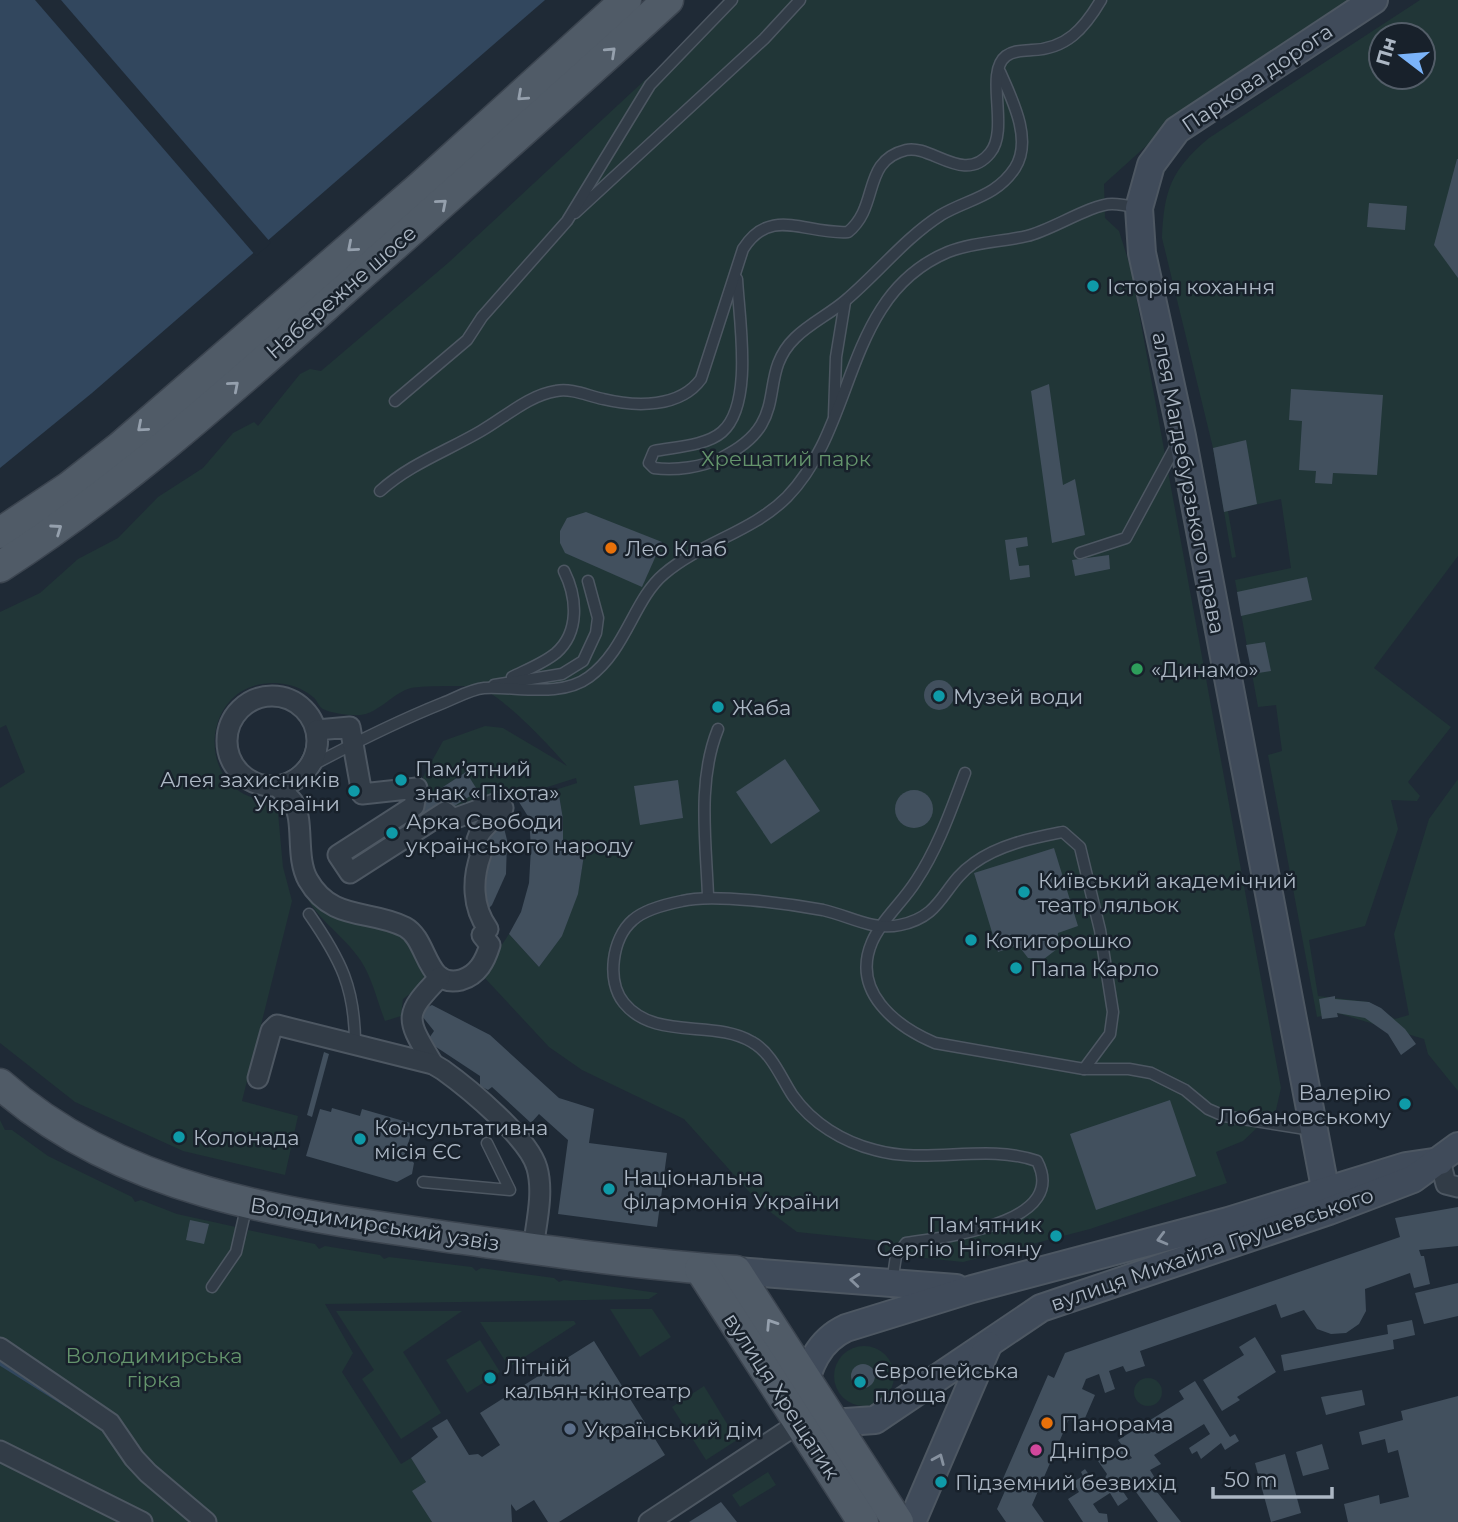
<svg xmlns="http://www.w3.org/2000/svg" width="1458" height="1522" font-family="Montserrat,sans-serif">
  <rect width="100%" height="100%" fill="#1f2a36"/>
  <g fill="#213637" fill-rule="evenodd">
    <path d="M731,0H1348L1185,111L1104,184L1105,218L1119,231L1131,269L1281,1088L1276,1110L1243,1141L1216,1152L1227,1183L1090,1229L963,1262L885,1254L884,1241L797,1232L761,1205L684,1119L582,1070L549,1047L482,975L509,934L539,967C567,929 577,902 584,855L563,854V819L558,789L577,783L576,778L500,802L445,812L466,772L414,806L417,788L443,741L485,726L503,728L567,766C551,747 503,696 480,688C471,685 422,686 411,688C394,692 378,714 360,715C352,716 330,713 323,709C319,707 317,700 313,697C296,682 269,679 248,688C211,704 203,759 233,786C245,798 261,800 277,802L283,867L292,901L242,1101L298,1116L285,1175L183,1151L75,1102L0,1043V788L25,772L6,725L0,728V612L40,593L78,559L118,538L158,497L203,468L233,433L254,422L258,426L300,374L310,369L321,371L448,263Z"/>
    <path d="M1420,0H1458V556L1374,668L1451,727L1408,782L1420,796L1417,801L1391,800L1398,829L1365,926L1309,940L1318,996L1369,1002L1395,1019L1409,1015L1394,934L1429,819L1458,779V1091L1428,1054L1424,1039L1337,1013L1317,1017L1268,755L1282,751L1276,705L1258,707L1235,580L1291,568L1281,499L1228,511L1236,557L1232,558L1213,448L1162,238C1164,190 1171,170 1209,138ZM1381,35H1423V77H1381Z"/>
    <path d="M301,884L403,926L426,974L420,986L403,999L401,1016L385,1021C377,1001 373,980 361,961C342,932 312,918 301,884Z"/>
    <path d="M0,1120L5,1130H12L48,1156L132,1197L135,1202L141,1200L177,1214L236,1227L234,1236L246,1238L248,1230L315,1244L319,1249L325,1246L380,1255L384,1259L389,1257L472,1267L476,1271L481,1268L554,1278L559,1282L564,1280L658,1293L649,1299L325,1304L353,1353L342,1372L401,1464L411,1458L426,1482L413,1492L432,1522H0Z"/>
    <path d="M610,1309H652L671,1337L640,1357Z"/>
    <path d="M336,1311H462L403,1352L441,1413L401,1439L362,1379L374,1370Z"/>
    <path d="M574,1321L576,1324L509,1367L480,1322Z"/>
    <path d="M480,1340L500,1372L467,1393L446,1360Z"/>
    <circle cx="864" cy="1376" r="30"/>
    <circle cx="1148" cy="1392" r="14"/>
    <path d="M704,1386L737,1440L706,1460L672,1407Z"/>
    <path d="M768,1472L776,1485L740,1507L732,1495Z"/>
  </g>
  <path fill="#32475e" d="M0,0H545L92,393L0,468Z"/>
  <path fill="#1f2a36" d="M35,0H61L271,243L256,256Z"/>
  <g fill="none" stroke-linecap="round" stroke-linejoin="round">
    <path stroke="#32475e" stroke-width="4.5" d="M0,1363L67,1405"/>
  </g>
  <g fill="#42505e">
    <path d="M1457,159H1458V278L1434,245Z"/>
    <path d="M1369,203L1407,206L1405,230L1367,227Z"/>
    <path d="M1049,384L1063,485L1075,479L1085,535L1052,543L1031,391Z"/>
    <path d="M1291,389L1383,395L1377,475L1333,473L1332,484L1315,483L1316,471L1299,470L1302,421L1289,420Z"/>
    <path d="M1246,440L1257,504L1224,512L1213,448Z"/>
    <path d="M586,512L662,542L642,587L565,553L560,543V531L567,518Z"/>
    <path d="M1027,537L1028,546L1016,548L1019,566L1029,565L1030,577L1010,580L1005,540Z"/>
    <path d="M1109,555L1110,569L1075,576L1072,560Z"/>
    <path d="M1307,577L1312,600L1241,616L1237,592Z"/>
    <path d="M1265,642L1271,671L1252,674L1246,645Z"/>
    <circle cx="939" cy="695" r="15"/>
    <path d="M785,759L820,811L771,844L736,792Z"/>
    <path d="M466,772L478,791L350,873L338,855Z"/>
    <path d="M678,780L683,818L640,825L634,786Z"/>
    <path d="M558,789L563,819V854L584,855L578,894L562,936L539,967L509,934L521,912L529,883L531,848L529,818L519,802Z"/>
    <circle cx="914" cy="809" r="19"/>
    <path d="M495,820L504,828L507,840L506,874L492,905L480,917L479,834Z"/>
    <path d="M1054,848L1078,926L1058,933L1057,949L1044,959L1028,958L1018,945L998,952L974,873Z"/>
    <path d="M1335,996V999L1369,1002L1381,1008L1405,1029L1416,1044L1401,1055L1388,1034L1365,1018L1337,1013L1338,1017L1322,1019L1319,999Z"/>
    <path d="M432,1005L490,1035L559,1098L594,1109L589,1143L667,1153L657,1227L558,1214L568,1140L539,1114L531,1123L492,1087L488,1090L480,1086V1076L427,1041L434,1031L422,1016L425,1008Z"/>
    <path d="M324,1052L329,1054L312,1117L307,1115Z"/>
    <path d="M1170,1100L1196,1176L1096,1210L1070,1134Z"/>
    <path d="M332,1108L360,1116L362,1109L414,1124L405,1154L414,1163L412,1174L397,1182L306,1156L320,1109L331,1112Z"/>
    <path d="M1458,1207V1246L1419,1250L1421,1256H1424L1430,1284L1414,1288L1410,1273L1365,1289L1366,1311L1359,1324L1346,1333L1331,1334L1317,1329L1304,1310L1281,1318L1276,1304L1140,1351L1145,1366L1126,1372L1123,1366L1109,1371L1115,1389L1105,1393L1099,1374L1086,1379L1082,1389L1095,1395L1082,1425L1069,1419L1032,1505L1044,1522H1006L997,1509L1008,1484L1002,1481L1048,1375L1054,1378L1065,1353L1400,1237L1395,1218Z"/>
    <path d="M190,1220L209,1224L204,1244L186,1240Z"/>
    <path d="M1458,1283V1316L1424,1324L1415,1293Z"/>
    <path d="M1412,1320L1415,1335L1393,1340L1394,1349L1284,1371L1281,1355L1388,1334L1387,1325Z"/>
    <path d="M1255,1337L1276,1372L1237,1397L1240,1400L1222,1411L1203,1380L1244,1355L1239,1347Z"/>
    <path d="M594,1341L665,1455L559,1522H548L534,1500L516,1511L511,1504L512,1522H432L412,1491L426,1482L411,1458L438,1437L432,1428L447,1419L469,1455L478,1454L482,1457L500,1445L480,1413Z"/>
    <circle cx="863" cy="1376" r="12"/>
    <path d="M1195,1381L1230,1437L1235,1434L1239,1441L1225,1450L1221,1443L1201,1459L1197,1451L1192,1454L1189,1448L1210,1434L1204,1424L1154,1455L1161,1464L1150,1470L1155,1478L1149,1482L1181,1522H1158L1128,1481L1120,1487L1128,1499L1118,1506L1110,1493L1093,1504L1099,1513L1107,1514L1108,1522H1083L1068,1499L1079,1492L1073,1482L1083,1476L1081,1472L1085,1469L1094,1482H1103L1107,1474L1098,1461L1120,1447L1128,1460L1132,1458L1118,1440L1184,1399L1179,1391Z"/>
    <path d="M1362,1390L1365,1405L1326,1415L1321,1397Z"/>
    <path d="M1458,1396V1522H1348L1344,1504L1379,1495L1380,1504L1409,1497L1398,1450L1388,1453L1385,1439L1362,1445L1359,1432L1403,1420L1401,1411Z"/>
    <path d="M1322,1444L1329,1469L1303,1476L1296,1452Z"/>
    <path d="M1285,1454L1301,1513L1271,1522L1255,1463Z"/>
    <path d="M721,1502L737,1522H689Z"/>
  </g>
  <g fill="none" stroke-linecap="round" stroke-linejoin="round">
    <g stroke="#4d5762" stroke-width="13">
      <g id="lane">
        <path d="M575,213L764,39L800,0"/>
        <path d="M737,279C739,319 754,404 722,432C706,446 674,447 654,451L649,463L654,468C676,471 702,467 721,458C795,422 754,378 795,338C810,323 830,314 846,300C878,273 905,238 941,215C968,199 996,197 1015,168C1033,140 1012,99 1000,72"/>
        <path d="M395,401L467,340L482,317L567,221L650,85L732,0"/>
        <path d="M834,416L836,357L845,302"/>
        <path d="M380,491C410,464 447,451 481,431C504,418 529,395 556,391C572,388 588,396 603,399C636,407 680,408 701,379L743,249C771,205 806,235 848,232C880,206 861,161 906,150C931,144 964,185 990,153C1010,129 984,73 1006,56C1014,50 1023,51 1032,50C1066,49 1084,29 1101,0"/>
        <path d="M1080,553L1126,538L1179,440"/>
        <path d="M512,677C526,670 544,663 556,653C580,632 577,597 564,571"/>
        <path d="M494,685L562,674L583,661L596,633L598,618L588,581"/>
        <path d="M313,765C356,742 398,721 443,703C456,698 471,689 484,688C516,686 561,698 589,677C626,650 634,599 664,574C702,542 752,532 787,497C858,424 843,296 948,252C973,242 1001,242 1027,236C1050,231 1091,204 1112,204C1121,204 1130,206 1139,208"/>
        <path d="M965,773C951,810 938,848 916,881C903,902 882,919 872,942C851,991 895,1026 935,1043L1084,1069H1129L1151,1073L1185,1090L1208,1109L1224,1116L1312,1130"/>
        <path d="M708,896C706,841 697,781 718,729"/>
        <path d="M309,914C341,960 355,988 355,1044"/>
        <path d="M423,1182L510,1190L487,1143"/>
        <path d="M892,1283L896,1256L906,1243C944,1237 1070,1224 1037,1161C985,1143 928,1165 875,1150C843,1142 812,1123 793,1096C781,1078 772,1053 752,1042C714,1019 655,1041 624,1003C606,981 612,938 633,920C644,910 667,904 682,901C712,893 790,904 823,910C850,916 872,931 900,925C944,916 942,885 974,863C1000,844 1033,838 1063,832L1080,847L1100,930L1113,1012L1110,1034L1084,1069"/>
        <path d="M212,1287L236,1252L247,1204"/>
      </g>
    </g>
    <g stroke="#4d5762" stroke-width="23">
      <g id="street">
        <circle cx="272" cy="741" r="45"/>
        <path d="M350,727L362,794L417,788L414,806L338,855L350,873L445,812L453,819L500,802L503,808C494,822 466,835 481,854C472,879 472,907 488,929L482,935L490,945C485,961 478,975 461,980C425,989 429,940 405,927C370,909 332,922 308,880C295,857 305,821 293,802C289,797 283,792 278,787C305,780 321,758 317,730Z"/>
        <path d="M433,1064C406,1018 402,1016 440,977"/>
        <path d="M258,1078L271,1031L277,1025L433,1064L443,1070C468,1088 529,1138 537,1168C544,1193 536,1224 533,1249"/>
        <path d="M1440,1161L1446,1184L1458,1187"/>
        <path d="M0,1348L110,1423L134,1458L148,1473L206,1522"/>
        <path d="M0,1451L142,1522"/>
        <path d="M649,1522L799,1423"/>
      </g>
    </g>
    <g stroke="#4d5762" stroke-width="30">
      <g id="secondary">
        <path d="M1329,1209L1182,436L1142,253L1139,208L1151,165L1177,130L1374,0"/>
        <path d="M736,1271L956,1288"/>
        <path d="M802,1395C808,1367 818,1341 846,1328L972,1289L1228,1221L1406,1166L1440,1161"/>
        <path d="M817,1424L875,1420L1041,1308L1329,1211L1413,1179L1458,1146"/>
        <path d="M912,1522L988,1345"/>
      </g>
    </g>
    <g stroke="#3c4550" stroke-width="33">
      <g id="primary">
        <path d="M0,533L69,487L120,447L420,187L626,0"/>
        <path d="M0,567C121,489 228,393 335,298C447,199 558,101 668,0"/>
        <path d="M0,1084C127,1197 301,1216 463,1239C554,1252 645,1265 736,1271L898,1522"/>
        <path d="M700,1269L863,1522"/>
      </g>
    </g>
    <use href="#lane" stroke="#323c47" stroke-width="10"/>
    <use href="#street" stroke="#323c47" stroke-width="19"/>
    <use href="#secondary" stroke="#404b5a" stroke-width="26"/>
    <use href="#primary" stroke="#505b67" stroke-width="30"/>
  </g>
  <defs><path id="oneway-chevron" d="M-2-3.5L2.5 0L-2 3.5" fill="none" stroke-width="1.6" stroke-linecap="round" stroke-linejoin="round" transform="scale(1.75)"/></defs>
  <g stroke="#95a0ad">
    <use href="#oneway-chevron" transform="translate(611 52) rotate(-43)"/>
    <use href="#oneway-chevron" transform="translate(522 96) rotate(138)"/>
    <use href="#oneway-chevron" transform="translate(442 204) rotate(-41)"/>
    <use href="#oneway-chevron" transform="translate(352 247) rotate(139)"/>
    <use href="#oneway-chevron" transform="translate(234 386) rotate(-41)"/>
    <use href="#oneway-chevron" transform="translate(142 427) rotate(139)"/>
    <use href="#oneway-chevron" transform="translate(57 529) rotate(-35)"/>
    <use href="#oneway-chevron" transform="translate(771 1324) rotate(-123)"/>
  </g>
  <g stroke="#86919f">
    <use href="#oneway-chevron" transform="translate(1162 1239) rotate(165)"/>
    <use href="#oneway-chevron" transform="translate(855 1280) rotate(-175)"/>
    <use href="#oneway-chevron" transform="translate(939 1459) rotate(-67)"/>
  </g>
  <g fill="#0f9aa8" stroke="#18212b" stroke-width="2.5">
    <circle cx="1093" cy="286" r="7"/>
    <circle cx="939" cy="696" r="7"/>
    <circle cx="718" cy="707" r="7"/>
    <circle cx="401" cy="780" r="7"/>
    <circle cx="354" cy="791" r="7"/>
    <circle cx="392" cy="833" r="7"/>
    <circle cx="1024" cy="892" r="7"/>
    <circle cx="971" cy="940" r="7"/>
    <circle cx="1016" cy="968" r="7"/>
    <circle cx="1405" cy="1104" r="7"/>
    <circle cx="179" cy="1137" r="7"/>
    <circle cx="360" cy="1139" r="7"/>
    <circle cx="609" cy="1189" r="7"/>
    <circle cx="1056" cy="1236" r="7"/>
    <circle cx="490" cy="1378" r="7"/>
    <circle cx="860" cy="1382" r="7"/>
    <circle cx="941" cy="1482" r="7"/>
  </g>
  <g fill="#e8710a" stroke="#18212b" stroke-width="2.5">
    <circle cx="611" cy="548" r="7"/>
    <circle cx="1047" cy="1423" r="7"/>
  </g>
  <circle fill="#2e9e5b" stroke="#18212b" stroke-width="2.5" cx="1137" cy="669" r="7"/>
  <circle fill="#5c6f8a" stroke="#18212b" stroke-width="2.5" cx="570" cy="1429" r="7"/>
  <circle fill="#d1479c" stroke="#18212b" stroke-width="2.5" cx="1036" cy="1450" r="7"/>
  <g text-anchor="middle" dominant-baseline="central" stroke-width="5" stroke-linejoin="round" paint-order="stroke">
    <g font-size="21" fill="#acb7c4" stroke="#18212b">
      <text transform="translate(1257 78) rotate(-34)">Паркова дорога</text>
      <text transform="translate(341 292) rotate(-41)">Набережне шосе</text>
      <text transform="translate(1189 483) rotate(79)">алея Магдебурзького права</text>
      <text transform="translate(375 1224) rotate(9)">Володимирський узвіз</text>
      <text transform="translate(1212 1249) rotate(-19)">вулиця Михайла Грушевського</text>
      <text transform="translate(782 1396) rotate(57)">вулиця Хрещатик</text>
    </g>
    <g font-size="21" fill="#acb7c4" stroke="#18212b" text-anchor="start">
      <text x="1107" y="286">Історія кохання</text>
      <text x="625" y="548">Лео Клаб</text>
      <text x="1151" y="669">«Динамо»</text>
      <text x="953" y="696">Музей води</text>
      <text x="732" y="707">Жаба</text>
      <text x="415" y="768">Памʼятний<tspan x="415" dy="24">знак «Піхота»</tspan></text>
      <text x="340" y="779" text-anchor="end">Алея захисників<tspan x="340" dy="24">України</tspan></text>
      <text x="406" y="821">Арка Свободи<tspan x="406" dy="24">українського народу</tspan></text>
      <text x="1038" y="880">Київський академічний<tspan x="1038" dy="24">театр ляльок</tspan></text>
      <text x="985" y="940">Котигорошко</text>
      <text x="1030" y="968">Папа Карло</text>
      <text x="1391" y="1092" text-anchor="end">Валерію<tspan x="1391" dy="24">Лобановському</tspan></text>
      <text x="374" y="1127">Консультативна<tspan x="374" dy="24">місія ЄС</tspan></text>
      <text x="193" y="1137">Колонада</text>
      <text x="623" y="1177">Національна<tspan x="623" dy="24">філармонія України</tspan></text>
      <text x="1042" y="1224" text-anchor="end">Пам'ятник<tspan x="1042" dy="24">Сергію Нігояну</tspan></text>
      <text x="504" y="1366">Літній<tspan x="504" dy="24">кальян-кінотеатр</tspan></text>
      <text x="874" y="1370">Європейська<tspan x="874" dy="24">площа</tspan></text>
      <text x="1061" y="1423">Панорама</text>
      <text x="584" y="1429">Український дім</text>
      <text x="1050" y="1450">Дніпро</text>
      <text x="955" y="1482">Підземний безвихід</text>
    </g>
    <g font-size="21" fill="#64946c" stroke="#18212b">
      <text x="786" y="458">Хрещатий парк</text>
      <text x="154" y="1355">Володимирська<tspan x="154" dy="24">гірка</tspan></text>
    </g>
  </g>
  <g transform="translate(1402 56) rotate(286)"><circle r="33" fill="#18212b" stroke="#535d68" stroke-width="2"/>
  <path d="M0-5L12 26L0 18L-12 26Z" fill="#7bb4fa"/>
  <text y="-10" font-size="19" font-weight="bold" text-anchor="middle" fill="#acb7c4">Пн</text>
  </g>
  <path d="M1213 1487v10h119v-10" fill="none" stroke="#acb7c4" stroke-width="3.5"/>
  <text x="1224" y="1487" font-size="21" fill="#acb7c4" stroke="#18212b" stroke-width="5" paint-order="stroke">50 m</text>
</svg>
